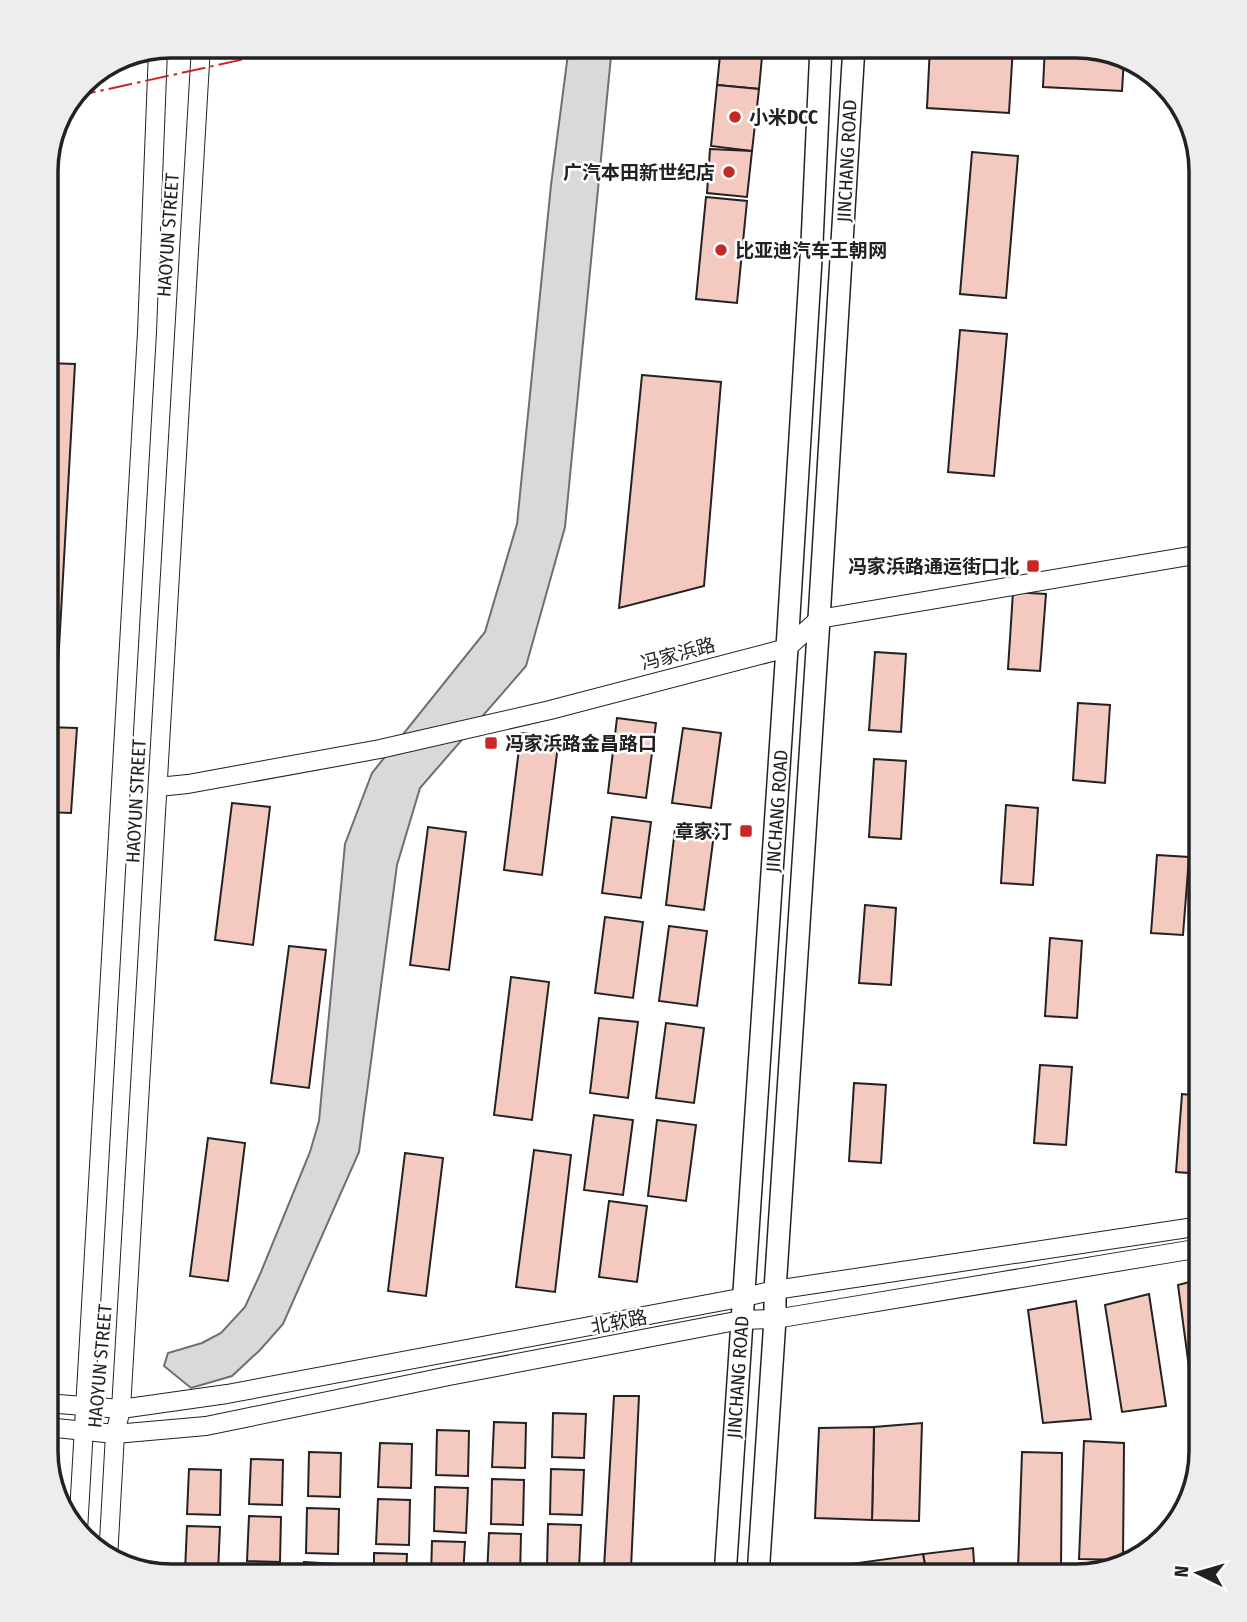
<svg xmlns="http://www.w3.org/2000/svg" width="1247" height="1622" font-family="'Fira Sans Condensed','Noto Sans SC',sans-serif">
  <rect width="100%" height="100%" fill="#fff"/>
  <path fill="#d9d9d9" stroke="#6f6f6f" stroke-width="2" d="M569,46H612L565,527L526,666L420,788L397,865L359,1152L283,1324L260,1350L232,1376L191,1388L164,1366L168,1353L202,1343L221,1333L245,1307L261,1272L310,1152L319,1121L345,844L372,773L485,632L517,524L551,185Z"/>
  <g fill="#f3c9c0" stroke="#222" stroke-width="2">
    <path d="M721,46H763L759,89L717,85Z"/>
    <path d="M930,46H1013L1009,113L927,108Z"/>
    <path d="M1045,46H1084L1124,58L1122,91L1043,87Z"/>
    <path d="M717,85L759,89L752,151L711,146Z"/>
    <path d="M710,149L752,151L747,197L707,193Z"/>
    <path d="M972,152L1018,156L1006,298L960,294Z"/>
    <path d="M1201,168L1202,171L1201,265L1192,264Z"/>
    <path d="M706,197L747,201L737,303L696,299Z"/>
    <path d="M960,330L1007,334L994,476L948,472Z"/>
    <path d="M46,363L75,364L58,666L46,665Z"/>
    <path d="M642,375L721,382L704,586L619,608Z"/>
    <path d="M1013,592L1046,594L1040,671L1008,669Z"/>
    <path d="M875,652L906,654L901,732L869,730Z"/>
    <path d="M1078,703L1110,705L1105,783L1073,780Z"/>
    <path d="M617,718L656,723L646,798L608,793Z"/>
    <path d="M46,727L77,728L71,813L46,812Z"/>
    <path d="M683,728L721,733L711,808L672,803Z"/>
    <path d="M521,733L559,737L542,875L504,870Z"/>
    <path d="M874,759L906,761L901,839L869,837Z"/>
    <path d="M232,803L270,807L253,945L215,940Z"/>
    <path d="M1006,805L1038,808L1033,885L1001,883Z"/>
    <path d="M612,817L651,822L641,898L602,893Z"/>
    <path d="M428,827L466,832L449,970L410,965Z"/>
    <path d="M675,829L714,834L704,910L666,905Z"/>
    <path d="M1157,855L1189,857L1183,935L1151,933Z"/>
    <path d="M865,905L896,908L891,985L859,983Z"/>
    <path d="M605,917L643,922L633,998L595,993Z"/>
    <path d="M669,926L707,931L697,1006L659,1001Z"/>
    <path d="M1050,938L1082,941L1077,1018L1045,1016Z"/>
    <path d="M289,946L326,950L309,1088L271,1083Z"/>
    <path d="M511,977L549,982L532,1120L494,1115Z"/>
    <path d="M599,1018L638,1022L628,1098L590,1093Z"/>
    <path d="M666,1023L704,1028L694,1103L656,1098Z"/>
    <path d="M1040,1065L1072,1067L1066,1145L1034,1143Z"/>
    <path d="M854,1083L886,1085L881,1163L849,1161Z"/>
    <path d="M1182,1094L1201,1096V1174L1176,1172Z"/>
    <path d="M594,1115L633,1120L623,1195L584,1190Z"/>
    <path d="M657,1120L696,1125L686,1201L648,1196Z"/>
    <path d="M208,1138L245,1143L228,1281L190,1276Z"/>
    <path d="M534,1150L571,1155L555,1292L516,1287Z"/>
    <path d="M405,1153L443,1158L426,1296L388,1291Z"/>
    <path d="M609,1201L647,1206L637,1282L599,1277Z"/>
    <path d="M1201,1279V1389L1192,1390L1178,1285Z"/>
    <path d="M1149,1294L1166,1406L1122,1412L1105,1305Z"/>
    <path d="M1076,1301L1091,1419L1043,1423L1028,1310Z"/>
    <path d="M614,1396H639L631,1568H604Z"/>
    <path d="M553,1413L586,1414L584,1458L552,1457Z"/>
    <path d="M494,1422L526,1423L525,1468L492,1467Z"/>
    <path d="M922,1423L919,1521L872,1520L874,1427Z"/>
    <path d="M874,1427L872,1520L815,1518L819,1428Z"/>
    <path d="M437,1430L469,1431L468,1476L436,1475Z"/>
    <path d="M1084,1441L1124,1443L1123,1560L1079,1559Z"/>
    <path d="M380,1443L412,1444L411,1488L378,1487Z"/>
    <path d="M309,1452L341,1453L340,1497L308,1496Z"/>
    <path d="M1022,1452L1062,1453L1061,1569H1018Z"/>
    <path d="M251,1459L283,1460L282,1505L249,1504Z"/>
    <path d="M189,1469L221,1470L220,1515L187,1514Z"/>
    <path d="M551,1469L584,1470L582,1515L550,1514Z"/>
    <path d="M492,1479L524,1480L523,1525L491,1524Z"/>
    <path d="M435,1487L468,1488L466,1533L434,1531Z"/>
    <path d="M378,1499L410,1500L409,1545L376,1544Z"/>
    <path d="M307,1508L339,1509L338,1554L306,1553Z"/>
    <path d="M249,1516L281,1517L280,1562L247,1561Z"/>
    <path d="M548,1524L581,1525L579,1569L547,1568Z"/>
    <path d="M187,1526L220,1527L218,1572L185,1571Z"/>
    <path d="M489,1533L521,1534L520,1576H487Z"/>
    <path d="M432,1541L465,1542L463,1576H431Z"/>
    <path d="M973,1548L975,1576H927L923,1554Z"/>
    <path d="M374,1553L407,1554L406,1576H374Z"/>
    <path d="M923,1554L927,1576H808L807,1570Z"/>
    <path d="M304,1562L336,1564V1576H303Z"/>
    <path d="M828,1567L829,1576H808L807,1570Z"/>
    <path d="M245,1570L278,1571V1576H245Z"/>
  </g>
  <g fill="none" stroke-linecap="round" stroke-linejoin="round">
    <g stroke="#222" stroke-width="20">
      <g id="minor">
        <path d="M158,787L188,784L380,749L550,710L787,648L819,619L1201,554"/>
        <path d="M46,1403L121,1409L227,1394L745,1297L775,1290L1201,1226"/>
        <path d="M46,1427L115,1434L206,1426L449,1376L741,1320L775,1319L1201,1248"/>
        <path d="M78,1531L147,332L158,50"/>
        <path d="M108,1559L115,1434L121,1409L201,46"/>
      </g>
    </g>
    <g stroke="#222" stroke-width="24">
      <g id="major">
        <path d="M725,1576L787,648L812,243L821,46"/>
        <path d="M758,1576L775,1319V1290L819,619L854,46"/>
      </g>
    </g>
    <use href="#minor" stroke="#fff" stroke-width="18"/>
    <use href="#major" stroke="#fff" stroke-width="21"/>
    <path stroke="#c62828" stroke-width="2" stroke-dasharray="24 5 3.5 5" stroke-linecap="butt" d="M72,97L304,46"/>
  </g>
  <g fill="#c62828" stroke="#fff" stroke-width="2.5">
    <circle cx="735" cy="117" r="7"/>
    <circle cx="729" cy="172" r="7"/>
    <circle cx="721" cy="250" r="7"/>
    <rect x="1026" y="559" width="14" height="14" rx="3.5"/>
    <rect x="484" y="736" width="14" height="14" rx="3.5"/>
    <rect x="739" y="824" width="14" height="14" rx="3.5"/>
  </g>
  <g text-anchor="middle" dominant-baseline="central" stroke-width="5" stroke-linejoin="round" paint-order="stroke">
    <g font-size="19" font-weight="bold" fill="#222" stroke="#fff" text-anchor="start">
      <text x="749" y="117">小米DCC</text>
      <text x="715" y="172" text-anchor="end">广汽本田新世纪店</text>
      <text x="735" y="250">比亚迪汽车王朝网</text>
      <text x="1019" y="566" text-anchor="end">冯家浜路通运街口北</text>
      <text x="505" y="743">冯家浜路金昌路口</text>
      <text x="732" y="831" text-anchor="end">章家汀</text>
    </g>
    <g font-size="19" fill="#222" stroke="#fff">
      <text transform="translate(847 161) rotate(-87)">JINCHANG ROAD</text>
      <text transform="translate(168 235) rotate(-86)">HAOYUN STREET</text>
      <text transform="translate(678 654) rotate(-15)">冯家浜路</text>
      <text transform="translate(136 801) rotate(-87)">HAOYUN STREET</text>
      <text transform="translate(777 811) rotate(-86)">JINCHANG ROAD</text>
      <text transform="translate(619 1322) rotate(-11)">北软路</text>
      <text transform="translate(100 1366) rotate(-85)">HAOYUN STREET</text>
      <text transform="translate(738 1377) rotate(-86)">JINCHANG ROAD</text>
    </g>
  </g>
  <path d="M0 0H1247V1622H0ZM171 58H1076A113 113 0 0 1 1189 171V1451A113 113 0 0 1 1076 1564H171A113 113 0 0 1 58 1451V171A113 113 0 0 1 171 58Z" fill="#ededed" fill-rule="evenodd"/>
  <path fill="none" stroke="#222" stroke-width="3.5" d="M171 58H1076A113 113 0 0 1 1189 171V1451A113 113 0 0 1 1076 1564H171A113 113 0 0 1 58 1451V171A113 113 0 0 1 171 58Z"/>
  <g transform="translate(1198 1573) rotate(275)" stroke="#ffffff" stroke-width="5" paint-order="stroke">
  <path d="M0-5L12 26L0 18L-12 26Z" fill="#222222"/>
  <text y="-10" font-size="19" font-weight="bold" text-anchor="middle" fill="#222222">N</text>
  </g>
</svg>
